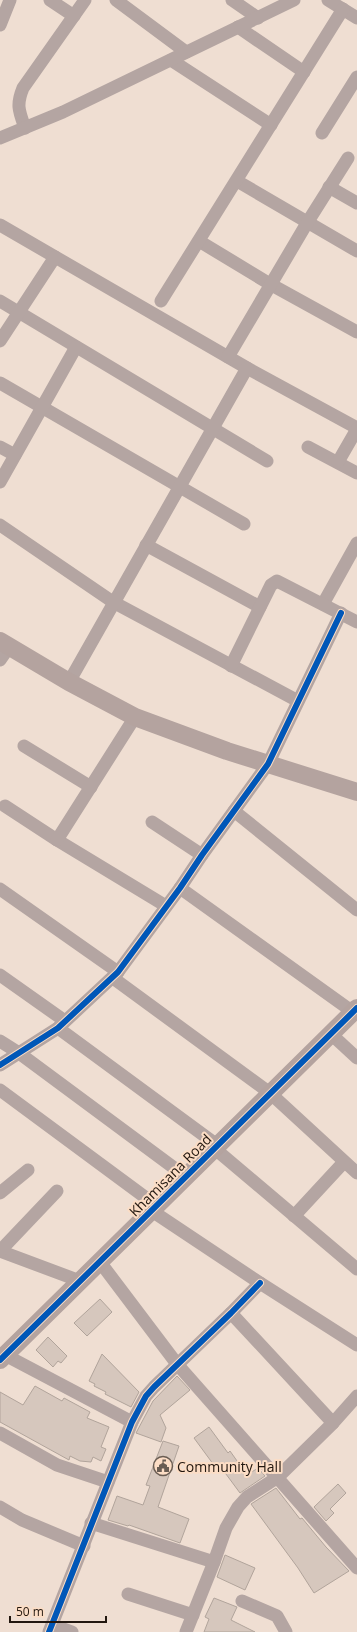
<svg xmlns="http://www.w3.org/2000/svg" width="357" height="1632" font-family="'Open Sans',sans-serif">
  <rect width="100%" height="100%" fill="#efded2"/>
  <g fill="#d6c7bd" stroke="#b1a49b">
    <path d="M100,1299L112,1312L87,1336L74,1323Z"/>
    <path d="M48,1337L67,1356L61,1363L58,1361L53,1367L36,1350Z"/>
    <path d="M102,1354L139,1392L131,1407L105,1394L106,1392L94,1386L95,1384L89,1381Z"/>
    <path d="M177,1376L190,1390L160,1415L166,1428L161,1442L136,1433L153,1401Z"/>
    <path d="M35,1386L62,1401L64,1398L90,1412L87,1418L109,1427L101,1447L106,1449L101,1461L93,1457L91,1462L80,1461L70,1456L69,1460L0,1422V1392L23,1405Z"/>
    <path d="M209,1427L228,1453L230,1451L247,1475L258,1468L265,1476L240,1493L223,1470L219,1472L194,1438Z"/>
    <path d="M163,1441L179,1446L158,1507L189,1519L180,1543L129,1525L128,1526L108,1520L117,1496L143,1505L150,1486L146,1485Z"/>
    <path d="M338,1484L346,1493L330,1509L334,1513L326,1521L314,1507Z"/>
    <path d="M276,1488L300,1519L302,1518L326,1547L349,1571L314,1593L298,1568L251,1504Z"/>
    <path d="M225,1555L255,1568L245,1590L217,1577Z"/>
    <path d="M214,1598L237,1607L231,1620L255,1632H204L209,1619L205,1617Z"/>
  </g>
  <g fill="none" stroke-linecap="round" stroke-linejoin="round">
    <g stroke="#b4a5a2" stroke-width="13">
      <path d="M50,0L74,16"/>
      <path d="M116,0L186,52"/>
      <path d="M232,0L258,18"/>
      <path d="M328,0L357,18"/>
      <path d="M0,25L10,0"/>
      <path d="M238,27L304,72"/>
      <path d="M171,60L271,125"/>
      <path d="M25,128C19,111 16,105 23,88L85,0"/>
      <path d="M322,133L357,77"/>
      <path d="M0,138L63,112L294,0"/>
      <path d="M237,181L357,251"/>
      <path d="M329,187L357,203"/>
      <path d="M0,225L247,368L357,428"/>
      <path d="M199,241L270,284L357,332"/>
      <path d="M0,301L267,461"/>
      <path d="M161,301L343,9"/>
      <path d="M0,341L55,257"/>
      <path d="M228,357L307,223L348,158"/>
      <path d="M0,383L244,524"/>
      <path d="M0,447L15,455"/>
      <path d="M308,447L357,473"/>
      <path d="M338,462L357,429"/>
      <path d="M0,482L76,347"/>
      <path d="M0,525L113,602L298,701"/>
      <path d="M146,545L260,607"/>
      <path d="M323,604L357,543"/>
      <path d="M0,660L9,647"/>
      <path d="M231,666L271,585L277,581L357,622"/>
      <path d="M69,682L247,368"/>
      <path d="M24,746L91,787"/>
      <path d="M5,806L57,840L166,906"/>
      <path d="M234,811L357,910"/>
      <path d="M152,822L202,855"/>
      <path d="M57,840L135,717"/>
      <path d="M180,888L353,1012"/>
      <path d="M0,889L118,972"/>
      <path d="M0,975L65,1021"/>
      <path d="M113,978L270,1093L357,1173"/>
      <path d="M58,1028L217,1145"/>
      <path d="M331,1034L357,1058"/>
      <path d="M0,1041L19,1053L185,1176"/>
      <path d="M0,1065L58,1028L118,972L180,888L202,855L268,764L341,613"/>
      <path d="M0,1090L157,1206"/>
      <path d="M214,1148L357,1269"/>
      <path d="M0,1193L28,1170"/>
      <path d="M152,1211L260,1283L357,1345"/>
      <path d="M294,1216L344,1162"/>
      <path d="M0,1251L80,1281"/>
      <path d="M0,1251L57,1191"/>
      <path d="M100,1262L177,1364L357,1568"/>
      <path d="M231,1313L333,1423"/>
      <path d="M5,1355L132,1422"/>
      <path d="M0,1433L57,1465L108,1482"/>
      <path d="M0,1507L22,1520L84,1546"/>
      <path d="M91,1523L214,1562"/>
      <path d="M128,1594L193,1615"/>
      <path d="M242,1601L277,1616L286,1632"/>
      <path d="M53,1625L72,1632"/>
      <path d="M49,1632L132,1422L146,1396L154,1387L231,1313L260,1283"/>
      <path d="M186,1632L214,1562L226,1528L238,1507L247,1497L278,1477L333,1423L357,1396"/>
    </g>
    <g stroke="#b4a39f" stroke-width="18">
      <path d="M0,641L69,682L135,717L227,751L357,792"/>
      <path d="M0,1360L357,1008"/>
    </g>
    <g stroke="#fcddc5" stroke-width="8">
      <g id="cycleway">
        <path d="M0,1065L58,1028L118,972L180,888L202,855L268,764L341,613"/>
        <path d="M0,1360L357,1008"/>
        <path d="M49,1632L132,1422L146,1396L154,1387L231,1313L260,1283"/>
      </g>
    </g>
    <use href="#cycleway" stroke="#0057b8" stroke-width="6"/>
  </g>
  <defs>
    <g id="civic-ring" transform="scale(1)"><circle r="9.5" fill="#fcddc5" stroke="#6a5d53" stroke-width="1.5"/><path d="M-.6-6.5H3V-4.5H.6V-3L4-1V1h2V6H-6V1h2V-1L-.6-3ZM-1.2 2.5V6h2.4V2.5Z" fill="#6a5d53"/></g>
  </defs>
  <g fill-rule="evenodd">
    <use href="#civic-ring" x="163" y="1466"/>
  </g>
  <g text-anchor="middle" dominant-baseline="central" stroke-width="4" stroke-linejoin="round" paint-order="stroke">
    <g font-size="14" fill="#22170f" stroke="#fcddc5">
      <text transform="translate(170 1175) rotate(-45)">Khamisana Road</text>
    </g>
    <g font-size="14" fill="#22170f" stroke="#fcddc5" text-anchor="start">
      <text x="177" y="1466">Community Hall</text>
    </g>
  </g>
  <path d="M10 1616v6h96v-6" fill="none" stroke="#22170f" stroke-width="2"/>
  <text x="16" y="1616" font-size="12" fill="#22170f" stroke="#fcddc5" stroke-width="3" paint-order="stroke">50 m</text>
</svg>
